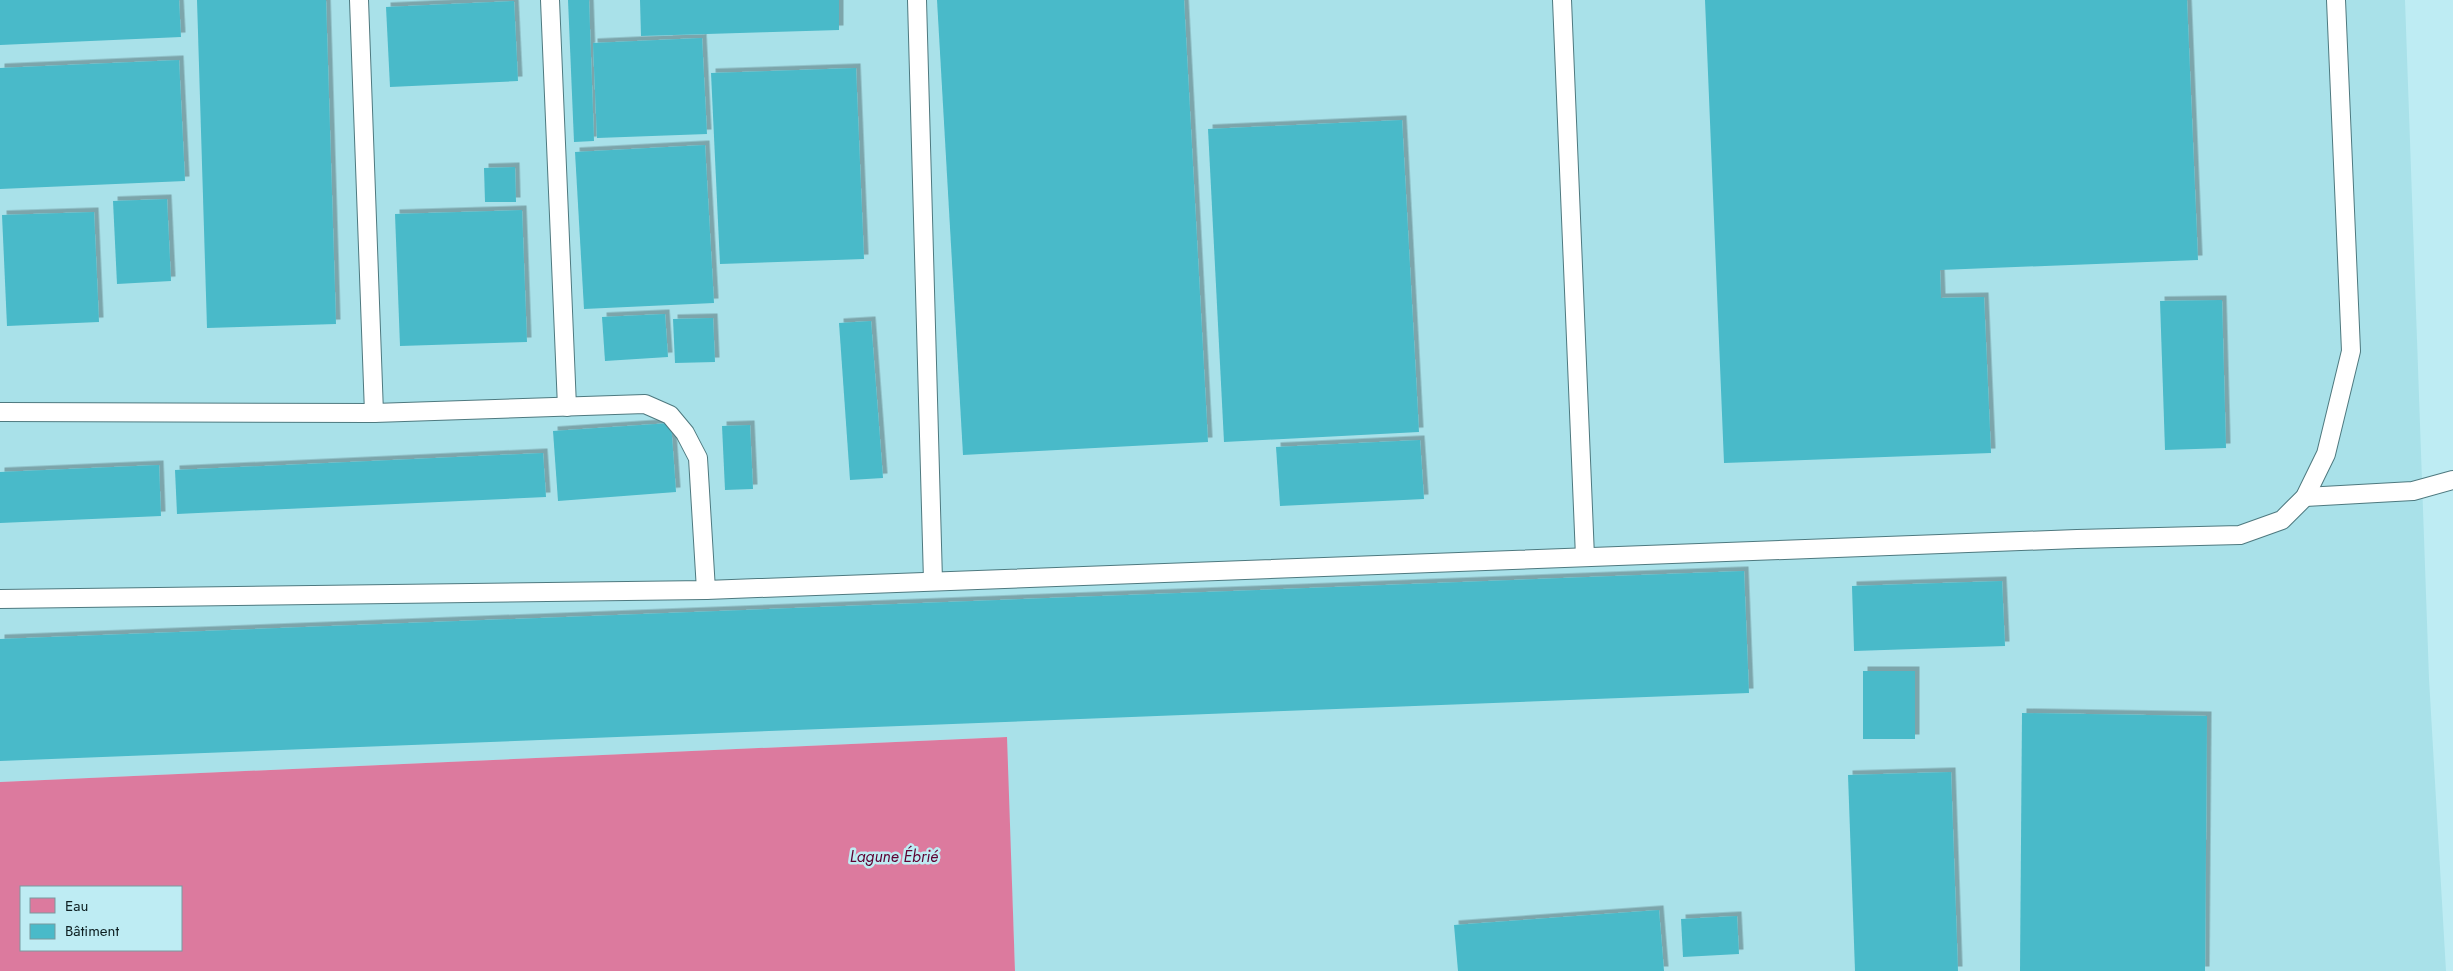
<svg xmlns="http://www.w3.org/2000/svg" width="2453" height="971" font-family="Jost,sans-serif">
  <defs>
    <filter id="shadow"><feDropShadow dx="4.5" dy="-4.5" stdDeviation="0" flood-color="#0004"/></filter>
  </defs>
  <rect width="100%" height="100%" fill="#beecf3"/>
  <path fill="#a9e1e9" d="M0,0H2405L2429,679L2446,971H1015L1006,737L0,782Z"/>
  <path fill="#dc7a9e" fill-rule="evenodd" d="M1007,737L1015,971H0V782ZM21,887H181V950H21Z"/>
  <g fill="#49bac9" filter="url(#shadow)">
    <path d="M0,0H179L181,37L0,45Z"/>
    <path d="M197,0H326L336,324L207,328Z"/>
    <path d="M568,0H589L594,141L574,142Z"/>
    <path d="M640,0H839V30L641,36Z"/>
    <path d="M937,0H1184L1208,442L963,455Z"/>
    <path d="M1705,0H2187L2198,260L1940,270L1941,298L1984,297L1991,453L1724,463Z"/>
    <path d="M514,1L518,81L390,87L386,7Z"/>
    <path d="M702,38L707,134L597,138L593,43Z"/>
    <path d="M179,60L185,181L0,189V68Z"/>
    <path d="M856,68L864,259L720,264L711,73Z"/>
    <path d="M1402,120L1419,432L1224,442L1208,129Z"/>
    <path d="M705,145L714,303L584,309L575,152Z"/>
    <path d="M515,167L516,202H485L484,168Z"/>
    <path d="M167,199L171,281L117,284L113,201Z"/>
    <path d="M522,210L527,342L400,346L395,214Z"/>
    <path d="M94,212L99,322L7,326L2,215Z"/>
    <path d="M2222,300L2226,448L2165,450L2160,301Z"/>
    <path d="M665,314L668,357L605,361L602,317Z"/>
    <path d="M713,318L715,362L675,363L673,319Z"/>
    <path d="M871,321L883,478L850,480L839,323Z"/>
    <path d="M671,423L676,492L558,501L553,431Z"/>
    <path d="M750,425L753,489L725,490L722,426Z"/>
    <path d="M1420,440L1424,499L1280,506L1276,447Z"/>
    <path d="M543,453L546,497L177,514L175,470Z"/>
    <path d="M159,465L161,516L0,523V472Z"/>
    <path d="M1744,571L1749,693L0,761V639Z"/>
    <path d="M2002,581L2005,646L1854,651L1852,586Z"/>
    <rect x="1863" y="671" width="52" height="68"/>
    <path d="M2022,713L2207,716L2205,971H2020Z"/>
    <path d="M1951,772L1958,971H1855L1848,775Z"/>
    <path d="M1659,910L1664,971H1458L1454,925Z"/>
    <path d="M1737,916L1739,954L1683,957L1681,919Z"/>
  </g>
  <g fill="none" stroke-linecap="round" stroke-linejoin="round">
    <g stroke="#4e797f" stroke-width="20">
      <g id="lane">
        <path d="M359,0L374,413"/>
        <path d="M550,0L567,407"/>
        <path d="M917,0L933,581"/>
        <path d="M1562,0L1585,557"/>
        <path d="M0,412L374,413L645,404L670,415L685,433L698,458L706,590"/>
        <path d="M2305,497L2413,491L2453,480"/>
        <path d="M0,599L706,590L2077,539L2240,535L2282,520L2305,497L2326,454L2351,351L2336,0"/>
      </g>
    </g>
    <use href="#lane" stroke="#fff" stroke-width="18"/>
  </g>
  <g text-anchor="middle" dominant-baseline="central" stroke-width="5" stroke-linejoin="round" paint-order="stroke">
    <g font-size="16" font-style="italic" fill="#5e0131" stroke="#beecf3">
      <text x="894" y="856">Lagune Ébrié</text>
    </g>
  </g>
  <rect x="20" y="886" width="162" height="65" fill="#beecf3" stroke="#789a9f"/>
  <rect x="30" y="898" width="25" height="15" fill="#dc7a9e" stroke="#789a9f"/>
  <text x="65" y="911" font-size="15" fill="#0e2022">Eau</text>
  <rect x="30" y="924" width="25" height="15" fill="#49bac9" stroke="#789a9f"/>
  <text x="65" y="936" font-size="15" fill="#0e2022">Bâtiment</text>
</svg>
